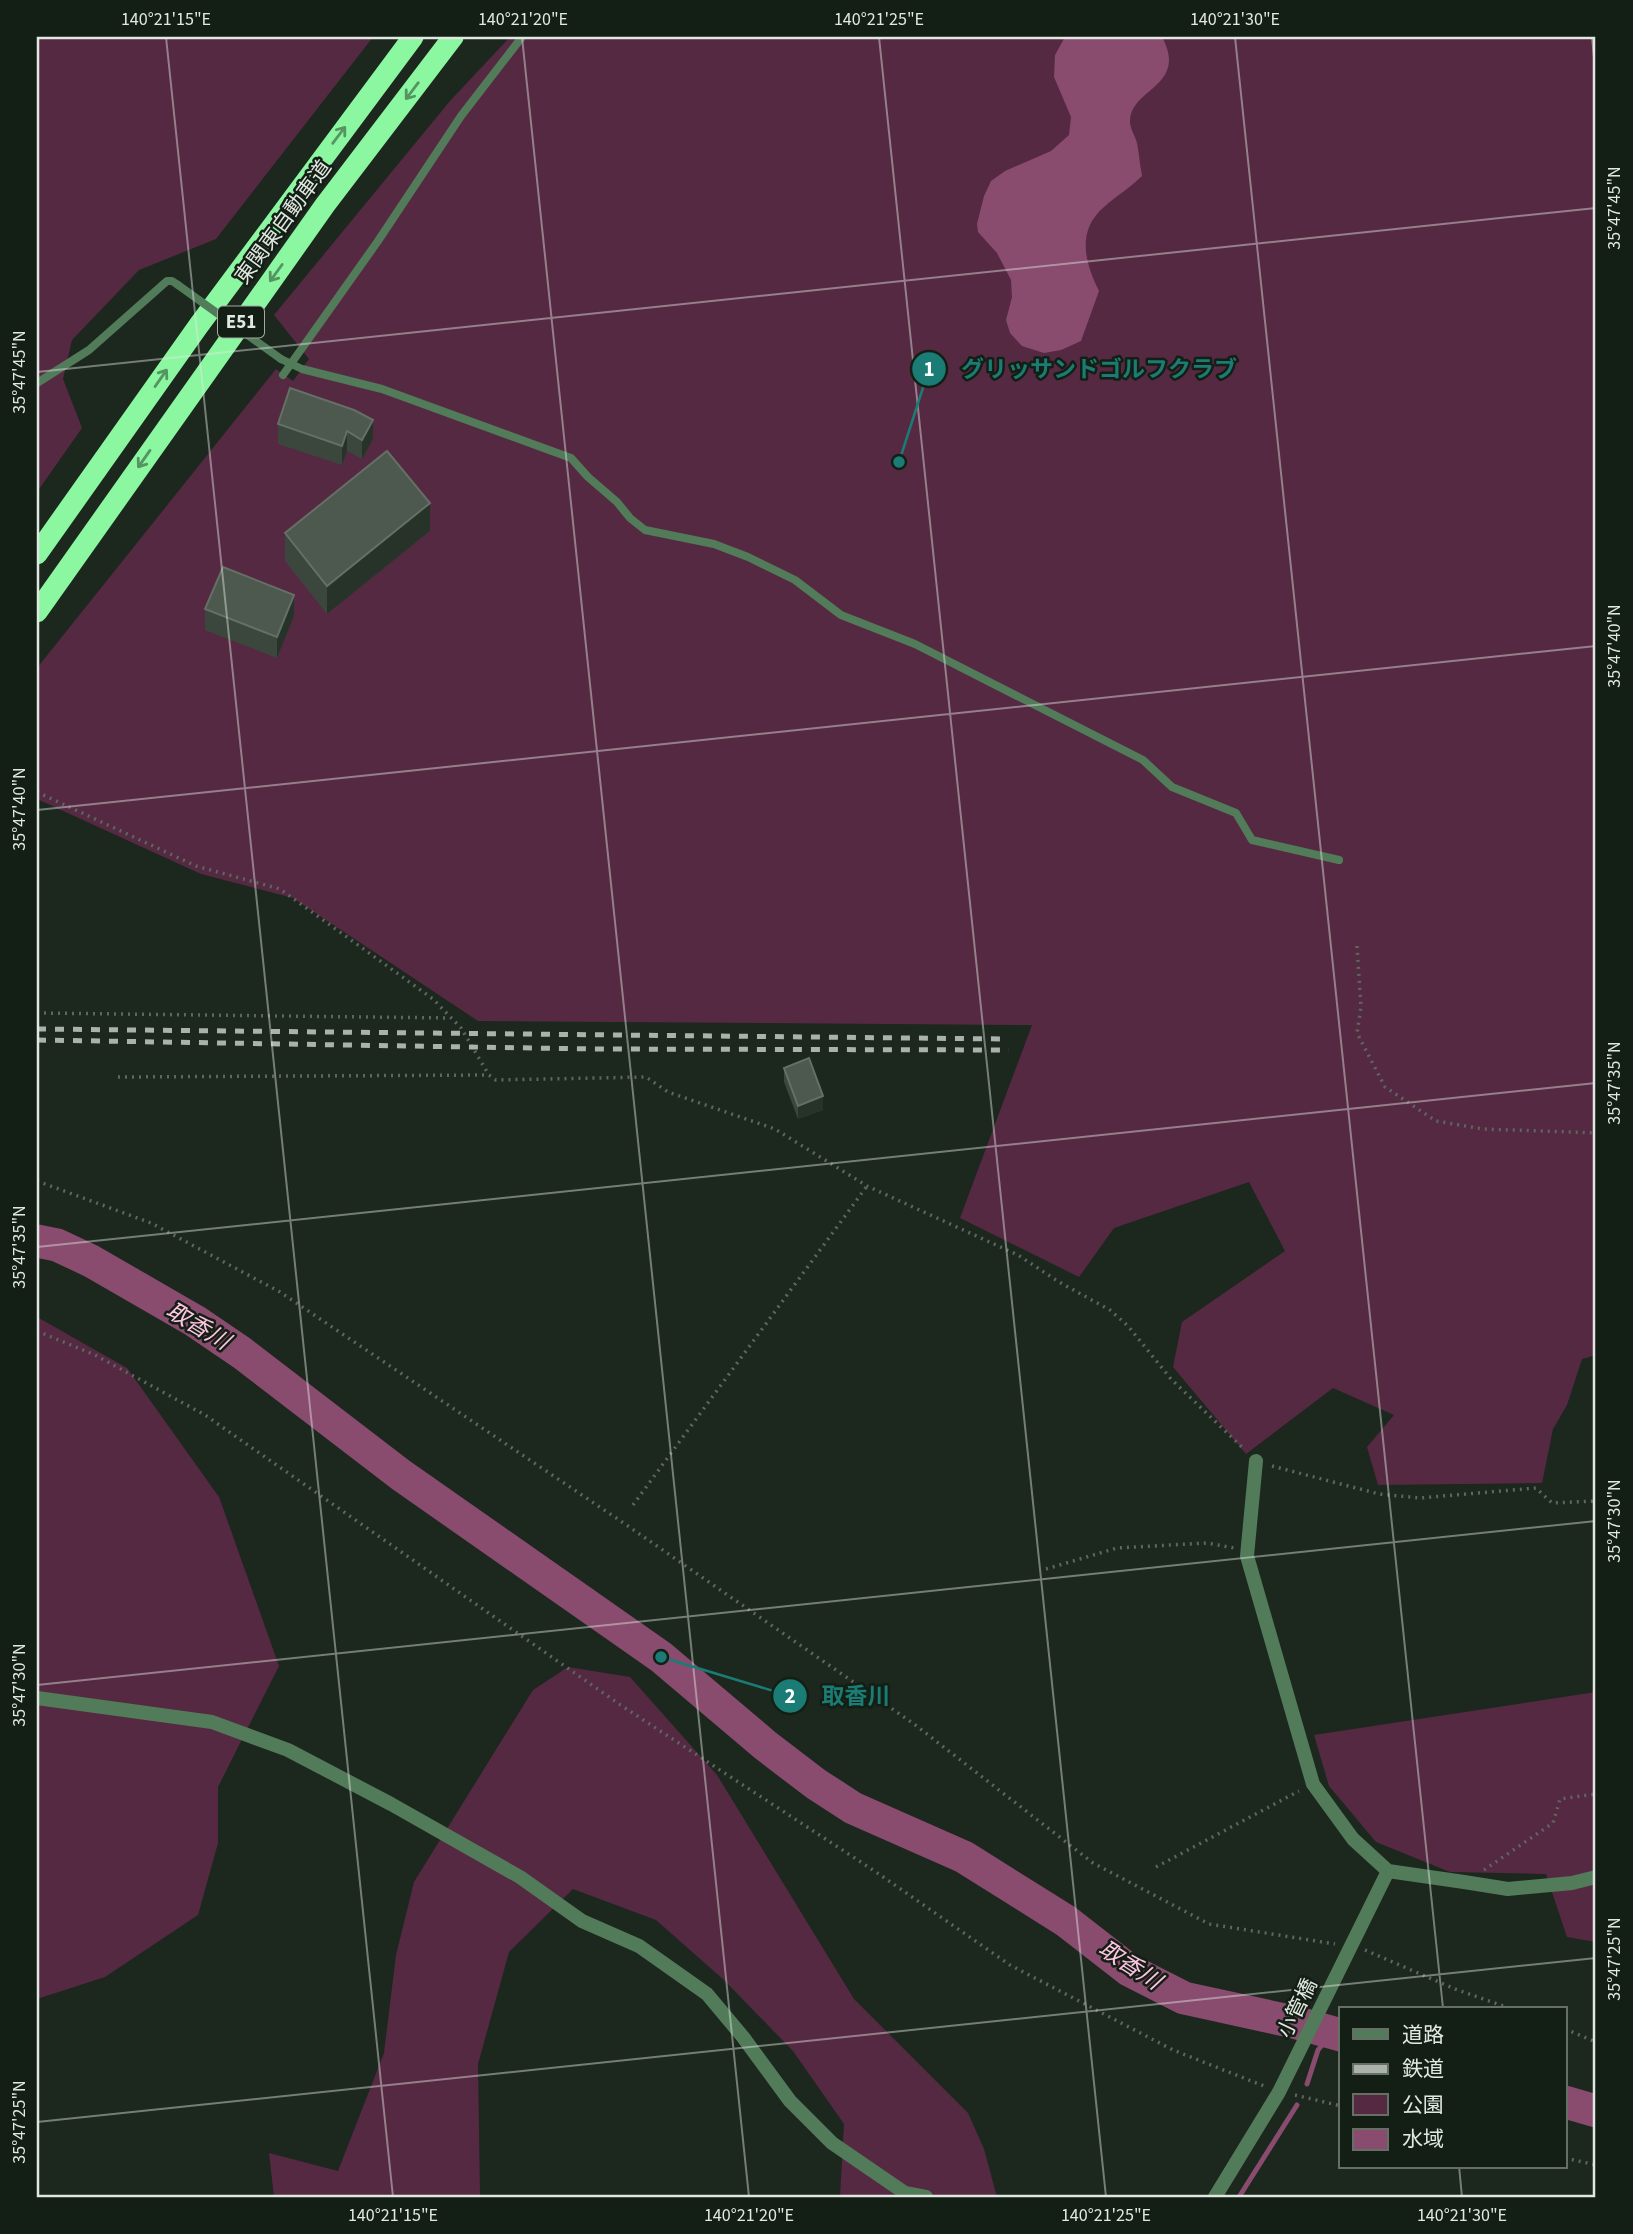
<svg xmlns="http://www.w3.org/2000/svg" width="1633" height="2234" font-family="'Source Sans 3','Noto Sans JP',sans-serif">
  <rect width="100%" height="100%" fill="#1c271e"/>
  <g fill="#562942">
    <path d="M37,37H373L216,239L139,270L72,340L63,379L82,428L37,492Z"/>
    <path d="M510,37H1596V1355L1582,1359L1567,1405L1553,1429L1542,1483L1378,1485L1367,1447L1394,1415L1333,1388L1246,1454L1173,1367L1182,1322L1285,1251L1249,1182L1114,1228L1079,1277L960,1218L1032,1025L478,1021L293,898L201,874L37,799V668L276,369L293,381L309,359L274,315L450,101Z"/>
    <path d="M37,1317L127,1368L219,1497L279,1666L218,1787V1843L198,1915L105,1977L37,1999Z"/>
    <path d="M568,1667L630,1677L717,1775L854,1999L968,2113L984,2149L997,2197H840L844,2124L793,2051L724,1980L656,1920L573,1889L509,1952L478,2064L480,2197H274L269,2153L338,2171L384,2053L396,1955L414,1882L533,1690Z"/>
    <path d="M1596,1692V1942L1567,1937L1546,1874L1450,1872L1376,1842L1329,1786L1314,1735Z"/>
  </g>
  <path fill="#894b6e" d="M1065,37H1162C1189,87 1129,88 1130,122C1130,128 1135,136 1137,143C1139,154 1140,165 1142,176C1130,188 1116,196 1104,207C1076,231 1085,263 1099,291L1081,341L1061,350L1044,353L1022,346L1010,333L1006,320L1012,297L1011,280L997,253L978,232L977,224L984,196L991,181L1005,171L1051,151L1069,135L1071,117L1054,77L1055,55Z"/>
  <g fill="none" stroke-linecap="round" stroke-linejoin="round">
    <g stroke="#894b6e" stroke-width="5">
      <path d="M1307,2084L1318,2050L1332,2033"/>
      <path d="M1239,2197L1297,2105"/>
    </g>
    <g stroke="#894b6e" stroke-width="33">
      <path d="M37,1241L57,1245L91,1261L195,1321L242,1353L401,1475L661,1657L765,1745L816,1784L853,1808L964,1857L1066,1921L1129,1970L1184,1998L1294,2022L1341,2035"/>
      <path d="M1565,2102L1596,2111"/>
    </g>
    <g stroke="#5d675f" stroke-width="3.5" stroke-dasharray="2 5" stroke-linecap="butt">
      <path d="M37,792L196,866L280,889L433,999L461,1028L489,1075L496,1080L646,1077L668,1092L775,1129L867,1186L1018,1255L1059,1282L1110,1310L1128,1326L1171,1379L1245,1450"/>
      <path d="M1357,946L1361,1007L1357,1033L1385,1087L1436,1121L1483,1129L1596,1133"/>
      <path d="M37,1013L449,1018"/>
      <path d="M118,1077L489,1075"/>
      <path d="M37,1181L151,1223L280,1292L628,1526L914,1724L1093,1863L1209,1924L1335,1944"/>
      <path d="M37,1331L95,1355L205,1415L619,1704L876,1872L1010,1965L1173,2050L1264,2086"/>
      <path d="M1272,1466L1379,1494L1420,1498L1536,1488L1552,1503L1596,1501"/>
      <path d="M633,1505L867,1186"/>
      <path d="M1046,1569L1117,1548L1207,1543L1234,1548"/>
      <path d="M1156,1867L1299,1791"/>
      <path d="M1484,1870L1553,1823L1560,1799L1596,1794"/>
      <path d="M1365,1950L1455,1989L1509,2008"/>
      <path d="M1565,2029L1596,2042"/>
      <path d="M1295,2095L1341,2106"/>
      <path d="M1565,2158L1596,2165"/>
    </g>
    <g stroke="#527b59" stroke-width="8">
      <path d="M281,359L302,369L382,389L571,458L588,477L617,502L630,518L645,530L714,544L748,557L795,580L841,615L915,644L1143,760L1172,787L1236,813L1252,840L1339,860"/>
      <path d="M283,375L378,241L461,116L522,37"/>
      <path d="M37,383L89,350L167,281H172L178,285"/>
    </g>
    <g stroke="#527b59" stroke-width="14">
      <path d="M1256,1461L1247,1556L1313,1784L1353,1839L1388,1871L1464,1882L1508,1889L1572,1883L1596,1877"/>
      <path d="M37,1698L212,1722L288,1750L391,1804L520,1877L582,1921L639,1946L707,1994L743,2037L790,2101L832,2143L905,2193L926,2197"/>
      <path d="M1215,2197L1279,2092L1388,1871"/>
    </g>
    <g stroke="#8bf7a1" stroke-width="21">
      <path d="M37,554L199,325L413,37"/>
      <path d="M37,612L325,205L453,37"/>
    </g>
    <g stroke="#aab2ab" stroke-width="5" stroke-dasharray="9 9" stroke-linecap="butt">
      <path d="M37,1029L1006,1039"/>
      <path d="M37,1040L594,1049L1009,1050"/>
    </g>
    <path stroke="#527b59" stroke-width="8" d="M178,285L281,359"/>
  </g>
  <g fill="#3b473c">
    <path d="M290,388L373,439L362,459L347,451L342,465L278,444V424Z"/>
    <path d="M430,531L327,614L285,561V533Z"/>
    <path d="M205,609L294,616L277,658L205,630Z"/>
    <path d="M784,1068L823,1110L798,1119L784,1082Z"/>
  </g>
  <g fill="#273329">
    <path d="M373,420V439L362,459V440Z"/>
    <path d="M347,431V451L342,465V446Z"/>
    <path d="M430,503V531L327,614V586Z"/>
    <path d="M294,595V616L277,658V637Z"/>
    <path d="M823,1096V1110L798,1119V1106Z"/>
  </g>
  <g fill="#4d584e" stroke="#646f65" stroke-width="2">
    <path d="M290,388L354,410L373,420L362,440L347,431L342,446L278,424Z"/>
    <path d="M387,451L430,503L327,586L285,533Z"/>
    <path d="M223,567L294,595L277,637L205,609Z"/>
    <path d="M809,1058L823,1096L798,1106L784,1068Z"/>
  </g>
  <defs><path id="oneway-shaft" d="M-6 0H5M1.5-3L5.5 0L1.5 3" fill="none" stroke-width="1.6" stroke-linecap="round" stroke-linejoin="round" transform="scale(1.75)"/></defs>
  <g stroke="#559562">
    <use href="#oneway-shaft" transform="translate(412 91) rotate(127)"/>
    <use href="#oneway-shaft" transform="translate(339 135) rotate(-53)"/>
    <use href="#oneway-shaft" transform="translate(276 273) rotate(126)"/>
    <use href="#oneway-shaft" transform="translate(161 378) rotate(-55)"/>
    <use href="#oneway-shaft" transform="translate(144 459) rotate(125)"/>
  </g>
  <path fill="none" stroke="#e1e8e2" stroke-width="2" stroke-opacity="0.45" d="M166,37L393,2197M522,37L749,2197M879,37L1106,2197M1235,37L1443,2008M1592,37L1596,79M37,372L1596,208M37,810L1596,646M37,1247L1596,1083M37,1685L1596,1521M37,2122L1596,1958M1459,2166L1462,2197"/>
  <g text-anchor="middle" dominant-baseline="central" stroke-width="5" stroke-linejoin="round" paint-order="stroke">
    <rect fill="#131e14" stroke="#a3aba4" stroke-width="2" x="218" y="306.5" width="46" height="31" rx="5"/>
    <g font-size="19" font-weight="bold" fill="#e1e8e2">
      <text x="241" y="322">E51</text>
    </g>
    <g font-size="21" fill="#e1e8e2" stroke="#131e14">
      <text transform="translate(283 222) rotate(-54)">東関東自動車道</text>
      <text transform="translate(1297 2008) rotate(-64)">小管橋</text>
    </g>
    <g font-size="23" font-style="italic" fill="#fec5e2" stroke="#131e14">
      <text transform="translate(198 1326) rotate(31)">取香川</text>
      <text transform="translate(1130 1965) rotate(33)">取香川</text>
    </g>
  </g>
  <path fill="none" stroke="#1a7c74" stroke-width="2.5" d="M899 462L929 369M661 1657L790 1696"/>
  <g fill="#1a7c74" stroke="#131e14" stroke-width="2.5">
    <circle cx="899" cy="462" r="7"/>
    <circle cx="661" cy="1657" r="7"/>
    <circle cx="929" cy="369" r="18"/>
    <circle cx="790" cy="1696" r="18"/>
  </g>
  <g font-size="21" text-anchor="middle" font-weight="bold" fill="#fff">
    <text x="929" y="376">1</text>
    <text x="790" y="1703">2</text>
  </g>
  <g font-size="23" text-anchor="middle" font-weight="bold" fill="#1a7c74" stroke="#131e14" stroke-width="5" stroke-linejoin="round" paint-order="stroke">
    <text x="1099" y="377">グリッサンドゴルフクラブ</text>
    <text x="856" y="1704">取香川</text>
  </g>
  <rect width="1633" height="2234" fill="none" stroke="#131e14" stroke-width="77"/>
  <rect x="1339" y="2007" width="228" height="161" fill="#131e14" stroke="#656f66" stroke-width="2"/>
  <rect x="1353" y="2029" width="35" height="10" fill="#527b59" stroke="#656f66" stroke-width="2"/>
  <text x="1402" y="2042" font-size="21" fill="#e1e8e2">道路</text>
  <rect x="1353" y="2064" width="35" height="10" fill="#aab2ab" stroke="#656f66" stroke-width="2"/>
  <text x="1402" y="2076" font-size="21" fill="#e1e8e2">鉄道</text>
  <rect x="1353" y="2094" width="35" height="21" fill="#562942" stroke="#656f66" stroke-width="2"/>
  <text x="1402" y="2112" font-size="21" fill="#e1e8e2">公園</text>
  <rect x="1353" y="2129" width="35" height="21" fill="#894b6e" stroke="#656f66" stroke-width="2"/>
  <text x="1402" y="2146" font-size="21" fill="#e1e8e2">水域</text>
  <rect x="38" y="38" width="1556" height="2158" fill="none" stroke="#e1e8e2" stroke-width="2.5"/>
  <g font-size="18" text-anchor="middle" fill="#e1e8e2">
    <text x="166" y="25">140°21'15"E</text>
    <text x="523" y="25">140°21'20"E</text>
    <text x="879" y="25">140°21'25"E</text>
    <text x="1235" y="25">140°21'30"E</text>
    <text transform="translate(1614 208) rotate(-90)" y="6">35°47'45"N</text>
    <text transform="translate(19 372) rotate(-90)" y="6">35°47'45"N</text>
    <text transform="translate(1614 646) rotate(-90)" y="6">35°47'40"N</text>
    <text transform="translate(19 809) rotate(-90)" y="6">35°47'40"N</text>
    <text transform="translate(1614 1083) rotate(-90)" y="6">35°47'35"N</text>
    <text transform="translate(19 1247) rotate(-90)" y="6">35°47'35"N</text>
    <text transform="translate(1614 1521) rotate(-90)" y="6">35°47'30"N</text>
    <text transform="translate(19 1685) rotate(-90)" y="6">35°47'30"N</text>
    <text transform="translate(1614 1959) rotate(-90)" y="6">35°47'25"N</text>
    <text transform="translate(19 2122) rotate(-90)" y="6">35°47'25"N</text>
    <text x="393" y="2221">140°21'15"E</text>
    <text x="749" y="2221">140°21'20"E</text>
    <text x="1106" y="2221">140°21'25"E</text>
    <text x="1462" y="2221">140°21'30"E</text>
  </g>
</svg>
